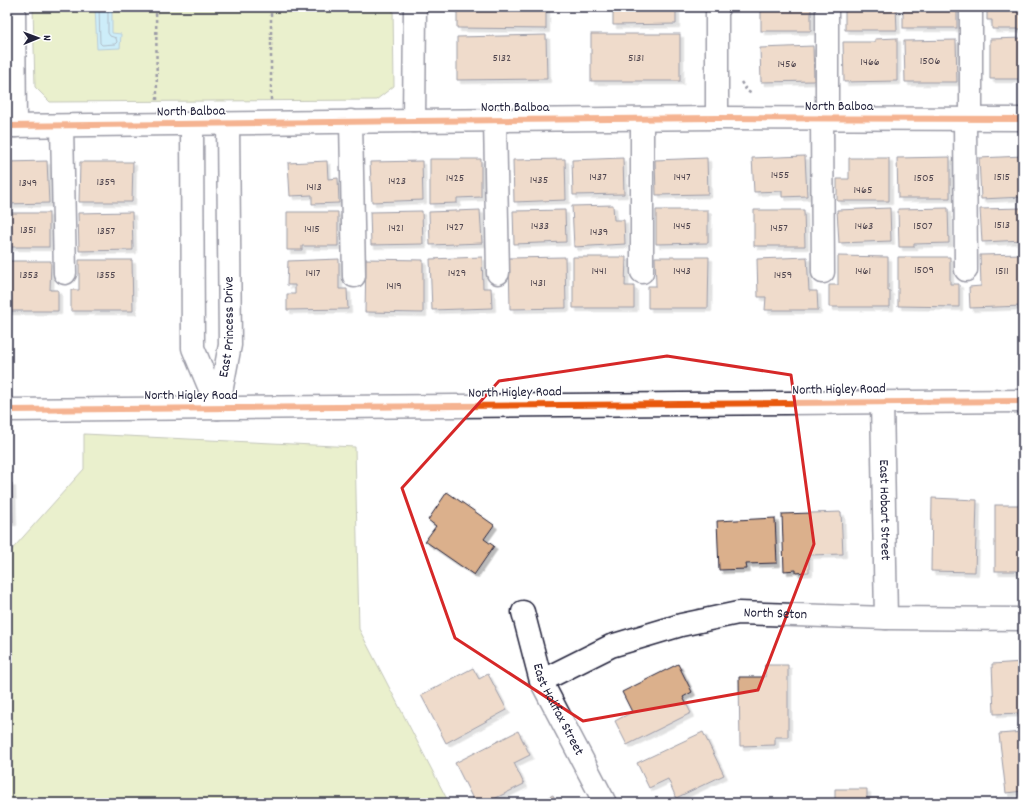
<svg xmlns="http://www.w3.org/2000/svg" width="1030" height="810" font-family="Dekko,sans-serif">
  <defs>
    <filter id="shadow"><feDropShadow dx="3.5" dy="3.5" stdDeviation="0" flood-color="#0004"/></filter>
  </defs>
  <rect width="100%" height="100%" fill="#fff"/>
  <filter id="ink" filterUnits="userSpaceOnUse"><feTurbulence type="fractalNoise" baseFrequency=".025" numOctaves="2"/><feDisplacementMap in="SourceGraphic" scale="8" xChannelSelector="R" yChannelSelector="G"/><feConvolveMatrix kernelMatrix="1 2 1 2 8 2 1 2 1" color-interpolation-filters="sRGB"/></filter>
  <g filter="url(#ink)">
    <g fill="#d1dd90" stroke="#7a8066">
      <path d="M33,7H393L394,86L376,100L50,102L35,87Z"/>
      <path d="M84,434L355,447L359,629L449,803H7V555L84,469Z"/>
    </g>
    <path fill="#90d8f2" stroke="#648fa9" d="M95,7H112V33L121,34L120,48L97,49Z"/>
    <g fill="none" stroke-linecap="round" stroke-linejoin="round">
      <path stroke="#4e6b84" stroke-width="1" d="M99,7L100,43L102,45L115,44L117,42L116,38L110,36L108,33V7"/>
    </g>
    <g fill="#dbb08c" stroke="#22223b" filter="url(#shadow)">
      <path d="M457,7H546V29L457,28Z"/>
      <path d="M613,7H676V24L613,25Z"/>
      <rect x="761" y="7" width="50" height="24"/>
      <path d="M845,7H896L897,30H845Z"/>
      <rect x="903" y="7" width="54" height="21"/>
      <path d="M987,7H1023V29H992V20H987Z"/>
      <rect x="591" y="34" width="89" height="47"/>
      <path d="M546,35L547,79L457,80V37Z"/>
      <path d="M897,38V81L844,82L843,42H875V39Z"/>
      <path d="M1023,38V79H990V39Z"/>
      <path d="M956,40L957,82H905L904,41Z"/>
      <path d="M813,46L814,81L761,82L760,48Z"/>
      <path d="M805,156L807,196L782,197V191L754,192L752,158Z"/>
      <path d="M1023,156V197L981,199L979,158Z"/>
      <path d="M950,157V198H898L897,158Z"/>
      <path d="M623,158L624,194L573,195L572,160Z"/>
      <path d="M707,158L708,194L656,195L655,160Z"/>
      <path d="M849,158H889V201H837V179H849Z"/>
      <path d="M430,159H481V197L457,198V203L430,204Z"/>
      <path d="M565,159L566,200L514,202L513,160Z"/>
      <path d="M47,161L49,203L7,204V162Z"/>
      <path d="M327,161L328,179L338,178L339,203L312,204V195L290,196L288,163Z"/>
      <path d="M422,161L423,200L372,202L370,162Z"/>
      <path d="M80,162H133L132,202H79Z"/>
      <path d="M613,205L614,220H624L625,244L574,247L572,206Z"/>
      <path d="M890,208L891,241L839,243L837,210Z"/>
      <path d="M948,208L949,243L914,244V247H899L898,209Z"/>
      <path d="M1023,208V240L982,242L980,209Z"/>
      <path d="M480,210L482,243L430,245L429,212Z"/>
      <path d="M565,210L566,242L514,244L513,211Z"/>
      <path d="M656,210H708V243L656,244Z"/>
      <path d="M754,210H804L805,246H754Z"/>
      <path d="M422,211L423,244L371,245L370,212Z"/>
      <path d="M132,212L133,250L79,251L78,213Z"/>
      <path d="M287,212H338V246H302V250H287Z"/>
      <rect x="7" y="213" width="42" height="34"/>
      <path d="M1023,254V306L970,308L969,287L981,286L980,255Z"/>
      <path d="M838,256L888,257V291H890V307H829V285H838Z"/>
      <path d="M482,257L483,288H491L492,308L432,310L430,259Z"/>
      <path d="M565,257L566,308L510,309L509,258Z"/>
      <path d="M573,257H626L625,286H634V308H573Z"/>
      <path d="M655,257H709L708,308H648V286H656Z"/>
      <path d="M807,257L809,291H817L818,310H765L766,297H758L757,259Z"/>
      <path d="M898,257H950V284H959V307L898,306Z"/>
      <path d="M339,259V289H347L348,309L287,310V294H295V285H287L288,261Z"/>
      <path d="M366,259L423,260V313L365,312Z"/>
      <path d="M79,260H132L133,311H71V290H79Z"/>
      <path d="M7,261H51L50,290H58V311H7Z"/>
      <path d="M12,483L13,522H7V484Z"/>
      <path d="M447,492L494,525L484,539L494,546L474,575L425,541L436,526L428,520Z"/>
      <path d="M932,498L977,500L975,572L931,571Z"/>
      <rect x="995" y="505" width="28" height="66"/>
      <path d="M841,512L843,554L809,555V572L796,573V570L784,571L782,514Z"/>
      <path d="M775,518L777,563L746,564L747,569L719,570L717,521Z"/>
      <path d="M1023,662V713L994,714L992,664Z"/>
      <path d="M678,664L692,692L683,697L691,713L627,745L615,721L632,712L622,692Z"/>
      <path d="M765,665H788V737H775V745L740,746L739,677H765Z"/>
      <path d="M473,668L479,679L488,674L507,710L446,743L421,695Z"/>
      <path d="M518,731L530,755L514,763L524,784L486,803H475L455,763Z"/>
      <path d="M703,732L724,775L676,798L668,779L649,788L637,763Z"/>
      <path d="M1023,732V791L1006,793L999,734Z"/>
      <path d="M835,789H867V798H892V803H835Z"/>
      <path d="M553,795L557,803H536Z"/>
      <path d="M787,799L789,803H779Z"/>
    </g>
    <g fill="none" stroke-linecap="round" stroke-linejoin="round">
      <g stroke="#22223b" stroke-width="25">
        <g id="minor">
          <path d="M14,7L15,126"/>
          <path d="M717,7V118"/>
          <path d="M827,7V119"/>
          <path d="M822,119L823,272"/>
          <path d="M965,119L966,270"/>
          <path d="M971,119V7"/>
          <path d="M495,120L498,273"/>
          <path d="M351,121L354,276"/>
          <path d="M414,121L415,7"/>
          <path d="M192,124L193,348L218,408"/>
          <path d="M7,126L414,121L717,118L1023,119"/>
          <path d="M62,126L65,273"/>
          <path d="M642,272V119"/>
          <path id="s1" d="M882,401L886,618"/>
          <path id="s2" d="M218,408L230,345L228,124"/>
          <path id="s3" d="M523,612L541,681L605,803"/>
          <path id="s4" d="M541,681L611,646L681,625L738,613L886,618L1023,619"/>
        </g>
      </g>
      <g stroke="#22223b" stroke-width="25">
        <path id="major" d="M7,410L1023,401"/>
      </g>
      <g stroke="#22223b" stroke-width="2.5" stroke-dasharray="3 3" stroke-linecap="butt">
        <path d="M156,7L157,101"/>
        <path d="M271,7V101"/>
        <path d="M741,82L747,91L752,94"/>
      </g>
      <use href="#minor" stroke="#fff" stroke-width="22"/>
      <use href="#major" stroke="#fff" stroke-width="22"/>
      <g stroke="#fff" stroke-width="8">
        <g id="cycleway">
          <path d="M7,126L414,121L717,118L1023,119"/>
          <path d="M7,410L1023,401"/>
        </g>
      </g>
      <use href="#cycleway" stroke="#e8590c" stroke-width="6"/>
    </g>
  </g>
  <path d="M0 0H1030V810H0ZM667,356L791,375L814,544L758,690L583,721L455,638L402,488L499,381Z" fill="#fff" fill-opacity=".55" fill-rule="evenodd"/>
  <path fill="none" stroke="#d62828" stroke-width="3" stroke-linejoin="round" d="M667,356L791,375L814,544L758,690L583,721L455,638L402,488L499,381Z"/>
  <g text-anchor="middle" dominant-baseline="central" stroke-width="3" stroke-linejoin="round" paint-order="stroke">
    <g font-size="12" fill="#50464f">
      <text x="502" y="58">5132</text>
      <text x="636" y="58">5131</text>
      <text x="930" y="61">1506</text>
      <text x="870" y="62">1466</text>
      <text x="787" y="64">1456</text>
      <text x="780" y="175">1455</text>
      <text x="598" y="177">1437</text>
      <text x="682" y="177">1447</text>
      <text x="1002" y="177">1515</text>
      <text x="455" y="178">1425</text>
      <text x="924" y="178">1505</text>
      <text x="539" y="180">1435</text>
      <text x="397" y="181">1423</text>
      <text x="106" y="182">1359</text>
      <text x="28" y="183">1349</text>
      <text x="314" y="187">1413</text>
      <text x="863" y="190">1465</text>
      <text x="1002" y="225">1513</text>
      <text x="540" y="226">1433</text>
      <text x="682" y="226">1445</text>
      <text x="864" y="226">1463</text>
      <text x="923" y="226">1507</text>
      <text x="455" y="227">1427</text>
      <text x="396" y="228">1421</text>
      <text x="779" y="228">1457</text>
      <text x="312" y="229">1415</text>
      <text x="28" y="230">1351</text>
      <text x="106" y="231">1357</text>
      <text x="599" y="232">1439</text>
      <text x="924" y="270">1509</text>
      <text x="599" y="271">1441</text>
      <text x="682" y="271">1443</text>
      <text x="863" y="271">1461</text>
      <text x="1002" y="271">1511</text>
      <text x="313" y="273">1417</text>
      <text x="457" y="273">1429</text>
      <text x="29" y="275">1353</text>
      <text x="106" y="275">1355</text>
      <text x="783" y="275">1459</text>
      <text x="538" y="283">1431</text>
      <text x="394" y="286">1419</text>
    </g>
    <g font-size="14" fill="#22223b" stroke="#fff">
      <text x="839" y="107">North Balboa</text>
      <text x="515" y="108">North Balboa</text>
      <text transform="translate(191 112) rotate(-1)">North Balboa</text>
      <text stroke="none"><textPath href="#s2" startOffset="82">East Princess Drive</textPath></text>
      <text transform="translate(839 390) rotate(-1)">North Higley Road</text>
      <text transform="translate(515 393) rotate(-1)">North Higley Road</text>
      <text x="191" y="396">North Higley Road</text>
      <text stroke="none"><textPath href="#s1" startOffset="109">East Hobart Street</textPath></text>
      <text stroke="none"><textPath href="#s4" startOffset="247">North Seton</textPath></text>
      <text stroke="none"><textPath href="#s3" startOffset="104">East Halifax Street</textPath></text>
    </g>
  </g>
  <rect width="1030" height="810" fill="none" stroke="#fff" stroke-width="24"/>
  <rect x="12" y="12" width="1006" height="786" fill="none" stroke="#22223b" stroke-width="1.5" filter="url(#ink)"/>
  <g transform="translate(38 38) rotate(89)" stroke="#ffffff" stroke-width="3" paint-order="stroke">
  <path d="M0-3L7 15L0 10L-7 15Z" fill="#22223b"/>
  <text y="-6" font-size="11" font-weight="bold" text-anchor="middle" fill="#22223b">N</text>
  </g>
</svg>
